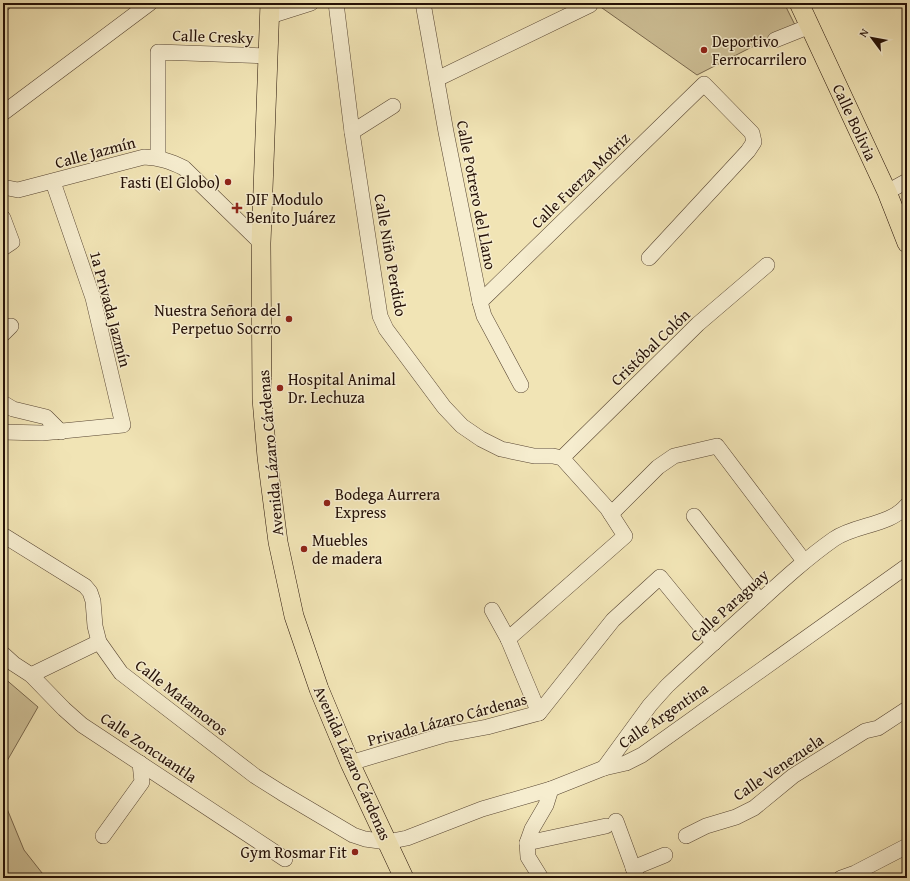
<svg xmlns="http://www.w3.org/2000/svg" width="910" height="881" font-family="'Gentium Book Plus',serif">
  <rect width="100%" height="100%" fill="#f1e4b5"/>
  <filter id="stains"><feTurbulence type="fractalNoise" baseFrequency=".005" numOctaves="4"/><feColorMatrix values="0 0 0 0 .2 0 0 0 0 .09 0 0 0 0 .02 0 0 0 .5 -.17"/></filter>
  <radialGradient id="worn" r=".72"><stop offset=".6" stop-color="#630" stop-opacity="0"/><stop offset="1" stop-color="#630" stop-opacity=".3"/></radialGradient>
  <g fill="#cec097" stroke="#79684e">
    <path d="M595,3H784L795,25L697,75Z"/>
    <path d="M3,677L38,707L3,768Z"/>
    <path d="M3,799L24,850L46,878H3Z"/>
  </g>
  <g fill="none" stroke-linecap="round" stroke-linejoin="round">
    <g stroke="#574532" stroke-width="16">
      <g id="minor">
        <path d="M336,3L352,132L380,316L386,329L444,407L462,426L481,439L501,449L534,456H553L562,458L607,508L625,536L508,639"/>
        <path d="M423,3L446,132L480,302L484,316L521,385"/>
        <path d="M3,4L4,3"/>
        <path d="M270,16L311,3"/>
        <path d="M775,40L810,26"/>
        <path d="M437,79L590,5"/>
        <path d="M3,113L150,3"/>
        <path d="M352,132L393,106"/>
        <path d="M158,158V52L267,56"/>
        <path d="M3,187L18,190L144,157C160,158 170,161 184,168L261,243"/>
        <path d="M887,192L907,181"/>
        <path d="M3,218L12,242L3,248"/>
        <path d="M480,302L704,84L752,133L754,142L748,151L649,258"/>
        <path d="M3,334L11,326"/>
        <path d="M3,403L13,409L46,417L61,432"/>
        <path d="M3,432L42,433L123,425L93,298L53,182"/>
        <path d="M562,458L698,324L767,265"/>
        <path d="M611,514L658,467L674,456L717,446L804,561"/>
        <path d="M694,516L760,601"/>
        <path d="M3,535L85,586L90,592L93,601L95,626L99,642L121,673L255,776L282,793L353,835L365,839L387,842L407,838L482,809L551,789L604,768L626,763L642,755L907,566"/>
        <path d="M492,610L508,639L539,713"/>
        <path d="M3,654L14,664L31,675L64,709L82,725L285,859"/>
        <path d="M31,675L99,642"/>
        <path d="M350,763L444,735L487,727L539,713L613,620L660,577L714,643"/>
        <path d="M604,768L650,705L667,686C697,658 728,630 759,602C783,580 807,558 834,539C856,524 890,526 907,505"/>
        <path d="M616,821L637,878"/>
        <path d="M103,836L142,782L140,763"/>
        <path d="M686,836L706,826L736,817L754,808L793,776L865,731L878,728L907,709"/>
        <path d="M527,843L606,826"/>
        <path d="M633,868L665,855"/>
        <path d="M541,878L528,857L527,843L532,829L546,805L551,789"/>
        <path d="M841,878L855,873L907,846"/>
      </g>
    </g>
    <g stroke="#241006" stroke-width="20">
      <g id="major">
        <path d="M270,3L261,243L262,399L267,457L278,542L294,616L319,689L350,763L404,878"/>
        <path d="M799,3L887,192L907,243"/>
      </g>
    </g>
    <use href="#minor" stroke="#f6edcf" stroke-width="15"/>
    <use href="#major" stroke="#f1e4b5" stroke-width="19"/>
  </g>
  <g fill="#8f2418" stroke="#f6edcf" stroke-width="1.5">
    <circle cx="704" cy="50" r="4"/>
    <circle cx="228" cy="182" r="4"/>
    <path d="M235 202h4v4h4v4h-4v4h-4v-4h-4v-4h4z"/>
    <circle cx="289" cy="319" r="4"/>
    <circle cx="280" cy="388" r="4"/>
    <circle cx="327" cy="503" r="4"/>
    <circle cx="304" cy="549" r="4"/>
    <circle cx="355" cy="852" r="4"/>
  </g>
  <g text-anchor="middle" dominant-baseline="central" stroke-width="3" stroke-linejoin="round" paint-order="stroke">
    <g font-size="16" fill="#241006" stroke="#f6edcf">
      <text transform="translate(213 36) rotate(2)">Calle Cresky</text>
      <text transform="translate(855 122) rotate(65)">Calle Bolivia</text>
      <text transform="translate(95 152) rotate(-15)">Calle Jazmín</text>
      <text transform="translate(580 180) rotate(-44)">Calle Fuerza Motriz</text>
      <text transform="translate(477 195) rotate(79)">Calle Potrero del Llano</text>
      <text transform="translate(391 255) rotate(80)">Calle Niño Perdido</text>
      <text transform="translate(111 309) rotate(75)">1a Privada Jazmín</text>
      <text transform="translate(650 347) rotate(-44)">Cristóbal Colón</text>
      <text transform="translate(270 453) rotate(-95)">Avenida Lázaro Cárdenas</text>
      <text transform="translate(729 605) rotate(-42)">Calle Paraguay</text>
      <text transform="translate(182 697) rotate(38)">Calle Matamoros</text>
      <text transform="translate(663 715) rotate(-34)">Calle Argentina</text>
      <text transform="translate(447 719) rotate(-15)">Privada Lázaro Cárdenas</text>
      <text transform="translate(149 747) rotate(34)">Calle Zoncuantla</text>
      <text transform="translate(353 763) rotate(66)">Avenida Lázaro Cárdenas</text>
      <text transform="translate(778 767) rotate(-34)">Calle Venezuela</text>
    </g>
    <g font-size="16" fill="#241006" stroke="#f6edcf" text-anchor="start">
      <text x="712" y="41">Deportivo<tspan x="712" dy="18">Ferrocarrilero</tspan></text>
      <text x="220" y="182" text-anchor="end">Fasti (El Globo)</text>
      <text x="246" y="199">DIF Modulo<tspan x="246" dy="18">Benito Juárez</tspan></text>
      <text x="281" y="310" text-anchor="end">Nuestra Señora del<tspan x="281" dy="18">Perpetuo Socrro</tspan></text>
      <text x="288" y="379">Hospital Animal<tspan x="288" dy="18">Dr. Lechuza</tspan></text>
      <text x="335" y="494">Bodega Aurrera<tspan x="335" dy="18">Express</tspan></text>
      <text x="312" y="540">Muebles<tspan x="312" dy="18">de madera</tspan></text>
      <text x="347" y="852" text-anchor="end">Gym Rosmar Fit</text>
    </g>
  </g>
  <rect width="910" height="881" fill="none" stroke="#f1e4b5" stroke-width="16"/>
  <rect x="4" y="4" width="902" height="873" fill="none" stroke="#241006" stroke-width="2"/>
  <rect x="8" y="8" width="894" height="865" fill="none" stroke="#241006"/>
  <g transform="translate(872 38) rotate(302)" stroke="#f6edcf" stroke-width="3" paint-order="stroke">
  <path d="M0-3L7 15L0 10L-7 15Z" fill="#241006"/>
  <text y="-6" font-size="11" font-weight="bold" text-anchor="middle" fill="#241006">N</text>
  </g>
  <rect width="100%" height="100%" filter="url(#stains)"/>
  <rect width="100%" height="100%" fill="url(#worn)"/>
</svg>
